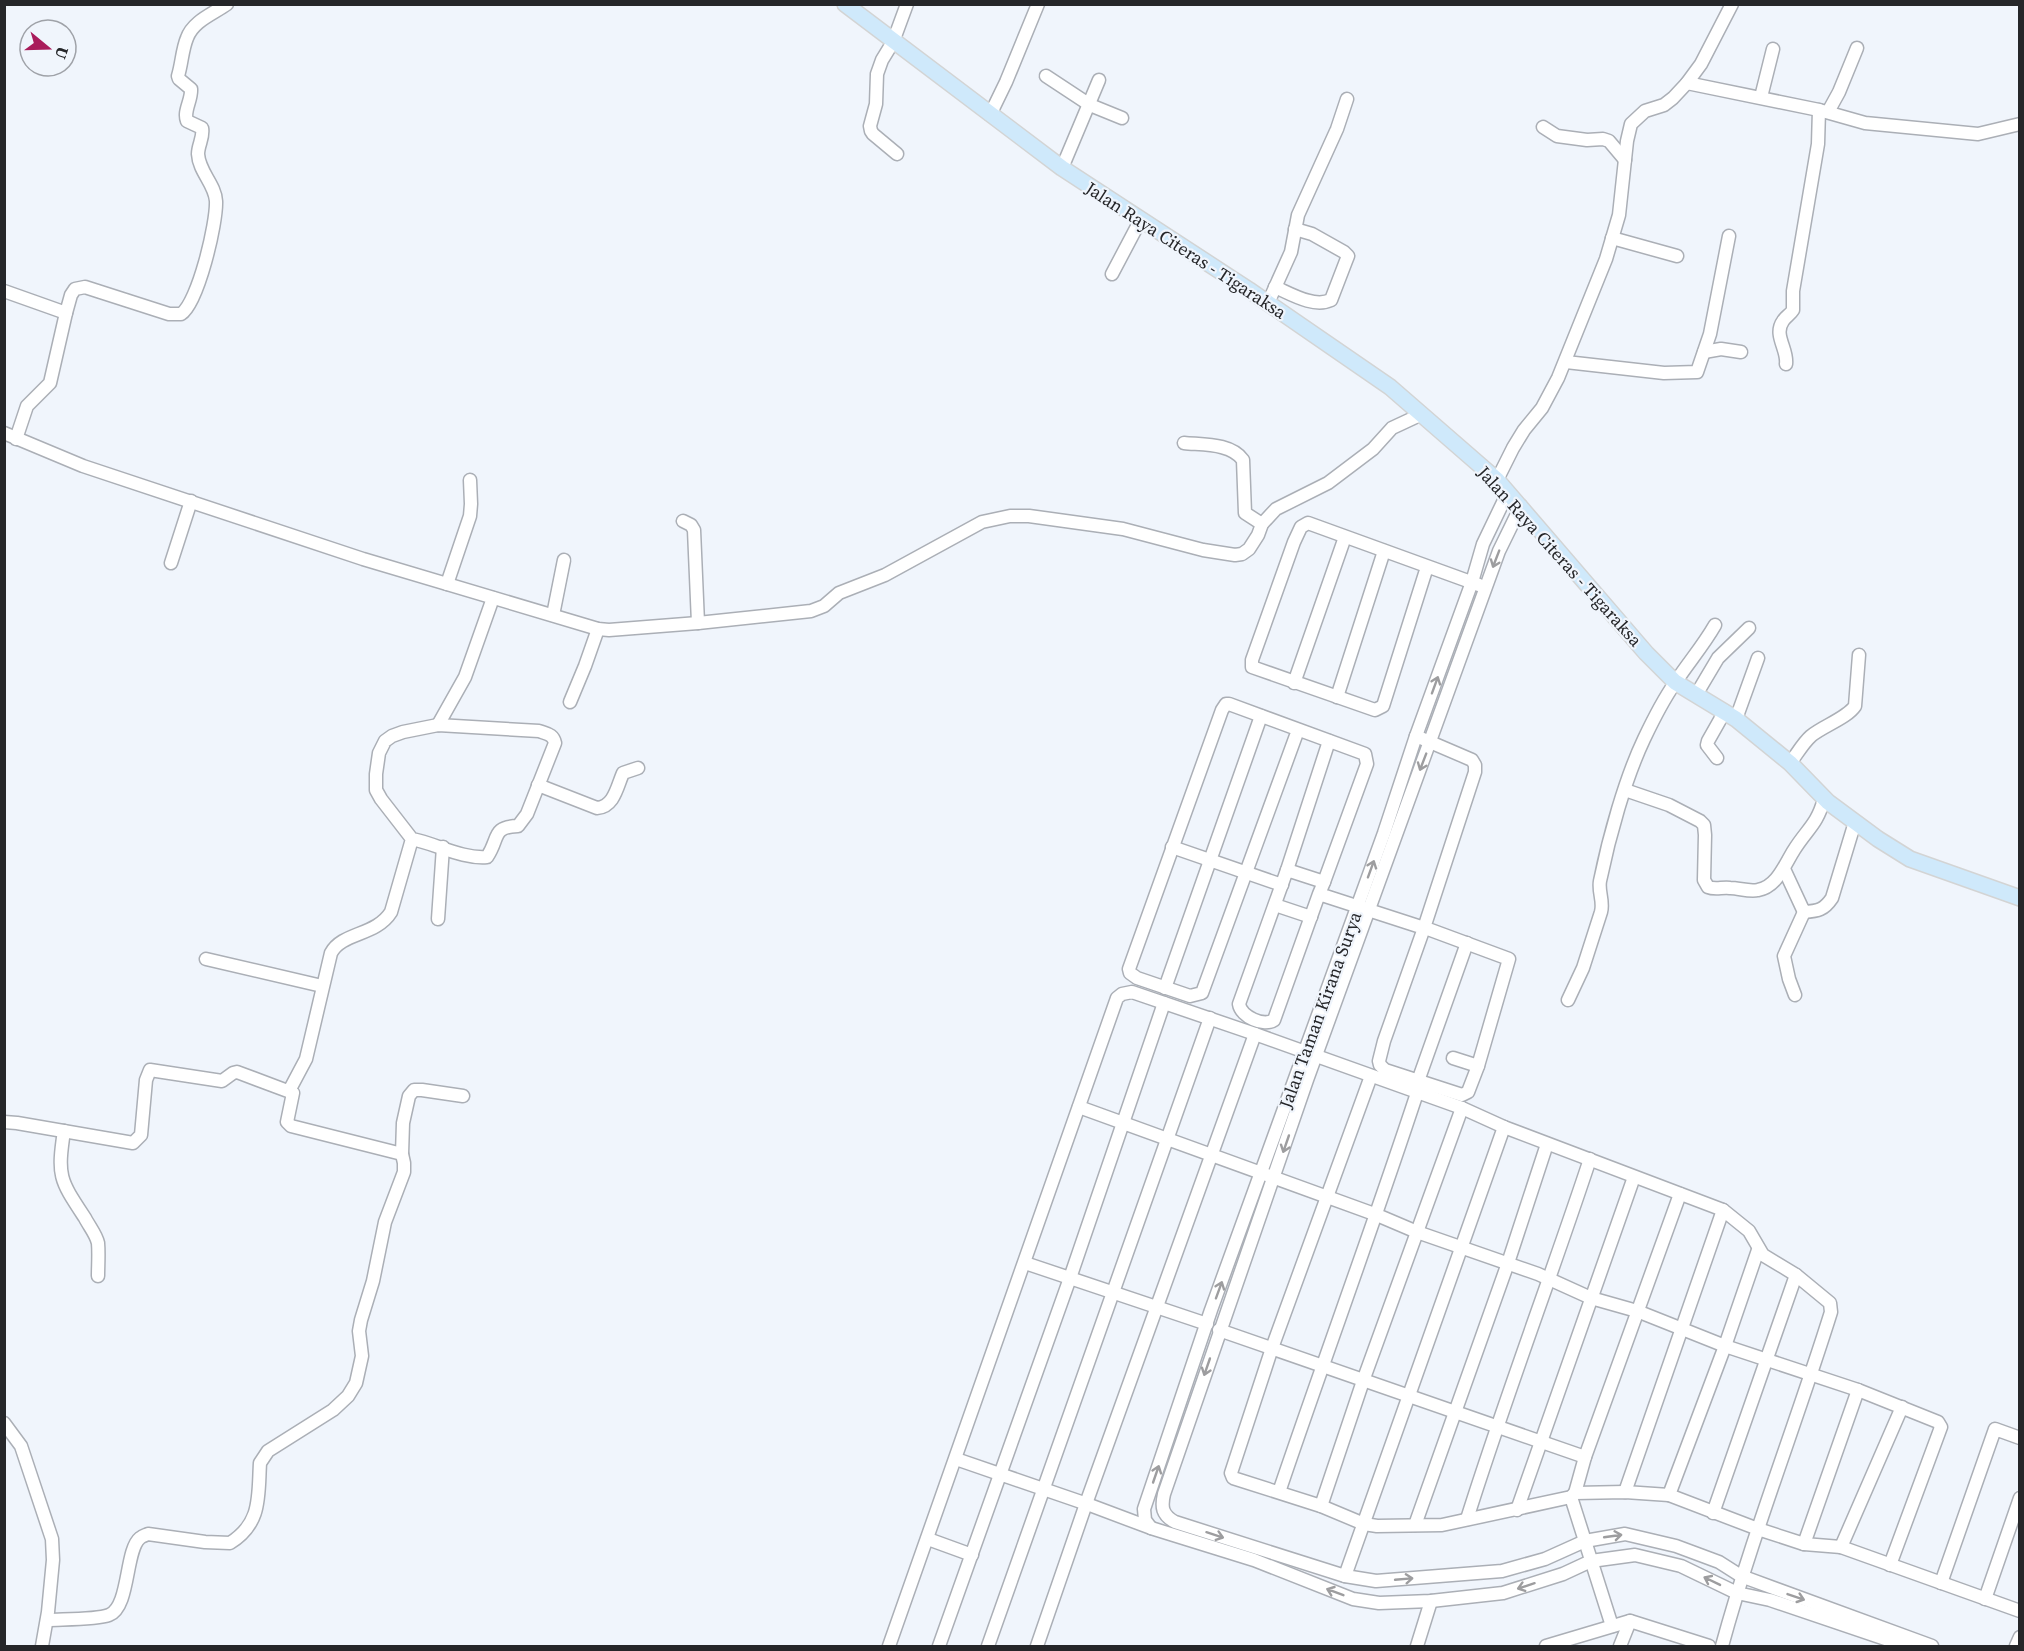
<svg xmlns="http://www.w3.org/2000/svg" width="2024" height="1651" font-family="'Source Serif 4',serif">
  <rect width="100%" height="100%" fill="#f0f5fc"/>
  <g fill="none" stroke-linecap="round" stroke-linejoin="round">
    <g stroke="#abafb6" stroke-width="15">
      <g id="minor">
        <path d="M1046,76L1090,105L1122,118"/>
        <path d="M1687,83L1819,110L1865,123L1978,134L2020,124"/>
        <path d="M1761,97L1773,49"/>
        <path d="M1828,112L1839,92L1857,48"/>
        <path d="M990,115L1006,82L1038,4"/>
        <path d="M1543,127L1557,136L1587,140L1603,139L1609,141L1625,160"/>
        <path d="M897,154L873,134L871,131L870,126L876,104L877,74L882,60L893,42L907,4"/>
        <path d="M1062,168L1099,80"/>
        <path d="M1612,238L1677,256"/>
        <path d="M1112,274L1141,219"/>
        <path d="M1275,287C1291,294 1314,308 1331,300L1346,261L1348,256L1344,252L1312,234L1295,229"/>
        <path d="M4,291L66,313"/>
        <path d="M1268,303L1291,252L1298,215L1337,129L1347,99"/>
        <path d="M1704,352L1721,349L1741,352"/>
        <path d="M1566,362L1664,373L1697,372L1710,334L1729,236"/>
        <path d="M1786,364C1788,349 1773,335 1783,321C1786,316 1790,315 1793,310V291L1818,144L1819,110"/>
        <path d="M4,433L83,466L363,559L598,629L609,630L698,623L811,611L824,606L839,593L885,575L982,522L1010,516H1029L1123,529L1203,550L1235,555L1242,554L1249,549L1258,535L1262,524L1276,509L1328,483L1373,449L1392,428L1422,414"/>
        <path d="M16,439L27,406L50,383L66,313L71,295L75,289L85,287L169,314H181C198,303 217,223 216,201C215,184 199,172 198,154C198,145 204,137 202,128L187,121C183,111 192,100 191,89L179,79L178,76C182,63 182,50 187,38C193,21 213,14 227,4"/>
        <path d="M1184,443C1203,445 1231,443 1243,460L1245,513L1262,524"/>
        <path d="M1497,480L1513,448L1524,430L1542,408L1558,378L1606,259L1619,215L1627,141L1631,124L1645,111L1664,105L1673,98L1687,83L1701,64L1732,4"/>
        <path d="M1521,506L1499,551L1307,1080L1164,1494C1161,1507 1162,1515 1175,1522L1345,1576L1376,1581L1502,1571L1545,1559L1585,1541L1625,1534L1676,1546L1719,1562L1741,1576L1932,1646"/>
        <path d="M683,521L691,525L694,530L698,623"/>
        <path d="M171,563L191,501"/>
        <path d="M1427,567L1383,706L1375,710L1252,667V660L1294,542L1301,527L1308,523L1479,585"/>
        <path d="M447,584L470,516L471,504L470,480"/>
        <path d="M553,615L564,560"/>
        <path d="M1294,683L1345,537"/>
        <path d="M1696,695L1718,658L1749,628"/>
        <path d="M1337,697L1384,551"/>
        <path d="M570,702L585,666L598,629"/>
        <path d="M1736,719L1758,658"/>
        <path d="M438,725L465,677L493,598"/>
        <path d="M1298,730L1202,993L1190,996L1137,978L1130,973L1129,969L1222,710L1226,704H1229L1365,754L1367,764L1324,882"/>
        <path d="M1717,758L1707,745L1708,741L1725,711"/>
        <path d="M1790,763C1797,754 1803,743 1811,736C1823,726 1847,718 1855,706L1859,655"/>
        <path d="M538,785L597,808C614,807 617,787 623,773L638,768"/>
        <path d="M1625,790L1669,805L1700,821L1704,825L1705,835L1704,880L1708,887C1715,890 1722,887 1730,888C1739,888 1749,892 1758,890C1777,887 1785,864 1794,850C1807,829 1817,825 1824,799"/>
        <path d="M1172,847L1282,885"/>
        <path d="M1784,869L1804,912C1818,911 1824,910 1832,898L1855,822"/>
        <path d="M1287,870L1329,741"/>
        <path d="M1319,894L1274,1020C1264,1027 1241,1017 1239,1004L1287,870L1324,882L1319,894L1424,928L1428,929L1509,959L1478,1066L1468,1092L1462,1095L1385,1070L1380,1065L1379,1061L1384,1041L1424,928L1475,772V765L1472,760L1416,736"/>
        <path d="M1275,905L1311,917"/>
        <path d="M438,919L443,847"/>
        <path d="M206,959L322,986"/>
        <path d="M1165,988L1261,716"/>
        <path d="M1795,995L1789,979L1784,956L1804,912"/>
        <path d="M1568,1000L1583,968L1601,912C1604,901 1598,892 1600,881C1609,837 1625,779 1644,739C1653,720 1663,700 1675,683C1688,663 1703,646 1715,625"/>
        <path d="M1453,1058L1478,1066"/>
        <path d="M1371,1076L1272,1348L1231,1473L1233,1478L1321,1506L1364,1524L1377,1526L1442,1525L1571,1497L1575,1493L1625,1492L1669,1495L1758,1529L1804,1544L1841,1547L2020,1611"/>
        <path d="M1418,1081L1467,943"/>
        <path d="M289,1091L306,1059L331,953C342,932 376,936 391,912L412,839C437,844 462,859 487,857C500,838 491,827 518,826L527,814L555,743C553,734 547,734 539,731L438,725L403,732L392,736L385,741L379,753L376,774V790L381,799L412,839"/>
        <path d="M1079,1107L1377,1215L1417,1232L1538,1274L1591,1298L1637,1311L1725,1346L1858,1390L1938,1422L1941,1427L1890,1565"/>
        <path d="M4,1122L17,1123L133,1143L141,1135L146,1080L150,1070L222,1081L233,1073L237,1072L293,1093L287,1122L291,1126L402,1154"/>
        <path d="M64,1131C57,1177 60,1180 85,1218C89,1226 96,1234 98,1243C99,1254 98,1266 98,1276"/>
        <path d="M1025,1263L1207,1324"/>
        <path d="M1219,1330L1585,1457"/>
        <path d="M4,1423L21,1446L52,1539L53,1560L48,1612L42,1646"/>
        <path d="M956,1459L1087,1504L1151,1528L1254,1560L1353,1599L1379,1603L1431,1601L1503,1593L1563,1574L1591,1561L1635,1555L1681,1566L1737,1593L1770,1600L1906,1646"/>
        <path d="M1279,1492C1324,1359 1373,1227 1417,1093"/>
        <path d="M1625,1492L1723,1210"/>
        <path d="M1575,1493L1585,1457L1680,1194"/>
        <path d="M1669,1495L1725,1346L1758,1250"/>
        <path d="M1571,1497L1612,1626"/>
        <path d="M1321,1506L1363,1381L1462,1108"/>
        <path d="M1517,1510L1634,1177"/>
        <path d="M1713,1513L1796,1275"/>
        <path d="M1467,1519C1505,1398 1550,1280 1590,1159"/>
        <path d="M1415,1525L1508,1263L1547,1144"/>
        <path d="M1151,1528L1145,1520L1144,1509L1211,1310L1384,833L1416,736L1472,582L1483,544L1508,492"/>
        <path d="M928,1539L972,1555"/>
        <path d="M1804,1544L1858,1390"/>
        <path d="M1841,1547L1902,1407"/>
        <path d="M1345,1576L1504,1127"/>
        <path d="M1941,1583L1995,1429L2020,1438"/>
        <path d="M1985,1599L2020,1498"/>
        <path d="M47,1620C62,1619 96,1620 109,1615C130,1607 125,1550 140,1538C142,1536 146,1535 148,1534L205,1542L230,1543C262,1523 258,1496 260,1463L268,1451L333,1410L348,1396L356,1383L362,1356L359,1331L361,1320L373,1281L385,1222L404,1172V1163L402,1154L403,1123L409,1096L414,1090H422L463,1096"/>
        <path d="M889,1646L1117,998L1122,994L1132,992L1255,1034L1462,1108L1504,1127L1723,1210L1749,1231L1763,1255L1796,1275L1830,1303L1831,1312C1796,1424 1753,1533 1722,1646"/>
        <path d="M939,1646L1070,1278L1164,1003"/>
        <path d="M988,1646L1210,1018"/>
        <path d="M1037,1646L1088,1498L1255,1034"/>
        <path d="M1417,1646L1431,1601"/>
        <path d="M1546,1646L1630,1621L1709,1646"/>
        <path d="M1620,1646L1630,1621"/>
        <path d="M2016,1646L2020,1637"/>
      </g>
    </g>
    <g stroke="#d3d4d4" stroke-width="18">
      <path id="major" d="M845,4L1062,168L1249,290L1390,387L1497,480L1646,653L1675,682L1736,719L1790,763L1828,802L1878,839L1910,859L2020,898"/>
    </g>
    <use href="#minor" stroke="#fff" stroke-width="12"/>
    <use href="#major" stroke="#cfe9fb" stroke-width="15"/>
  </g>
  <defs><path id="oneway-shaft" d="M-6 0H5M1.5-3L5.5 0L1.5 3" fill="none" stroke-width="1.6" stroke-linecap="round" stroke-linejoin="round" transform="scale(1.5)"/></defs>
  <g stroke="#9d9d9f">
    <use href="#oneway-shaft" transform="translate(1496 559) rotate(111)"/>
    <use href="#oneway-shaft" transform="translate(1435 685) rotate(-70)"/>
    <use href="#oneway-shaft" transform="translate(1423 762) rotate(111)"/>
    <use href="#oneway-shaft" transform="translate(1371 869) rotate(-70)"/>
    <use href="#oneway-shaft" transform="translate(1286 1144) rotate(109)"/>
    <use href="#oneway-shaft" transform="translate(1219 1290) rotate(-70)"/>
    <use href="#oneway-shaft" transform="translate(1207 1367) rotate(109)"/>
    <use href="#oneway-shaft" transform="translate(1156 1474) rotate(-71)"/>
    <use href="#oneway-shaft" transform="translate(1215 1535) rotate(18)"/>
    <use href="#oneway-shaft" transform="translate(1613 1536) rotate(-8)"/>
    <use href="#oneway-shaft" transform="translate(1404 1579) rotate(-5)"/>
    <use href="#oneway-shaft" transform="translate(1712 1581) rotate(-154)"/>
    <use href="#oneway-shaft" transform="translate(1526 1586) rotate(162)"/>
    <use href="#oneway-shaft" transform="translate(1335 1592) rotate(-159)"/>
    <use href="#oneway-shaft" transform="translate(1796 1597) rotate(19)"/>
  </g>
  <g text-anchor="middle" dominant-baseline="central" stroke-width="4.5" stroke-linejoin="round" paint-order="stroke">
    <g font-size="18" fill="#252629" stroke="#f0f5fc">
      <text transform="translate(1186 250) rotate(33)">Jalan Raya Citeras - Tigaraksa</text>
      <text transform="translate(1560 556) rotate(48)">Jalan Raya Citeras - Tigaraksa</text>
      <text transform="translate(1320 1010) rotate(-70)">Jalan Taman Kirana Surya</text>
    </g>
  </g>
  <rect width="2024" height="1651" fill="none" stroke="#252629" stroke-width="12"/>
  <g transform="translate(48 48) rotate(109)"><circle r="28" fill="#f0f5fc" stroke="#9fa2a8" stroke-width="1.5"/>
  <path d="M0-4.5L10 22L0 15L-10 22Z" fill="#a91c5b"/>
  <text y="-9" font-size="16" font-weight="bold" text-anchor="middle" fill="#252629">U</text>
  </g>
</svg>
